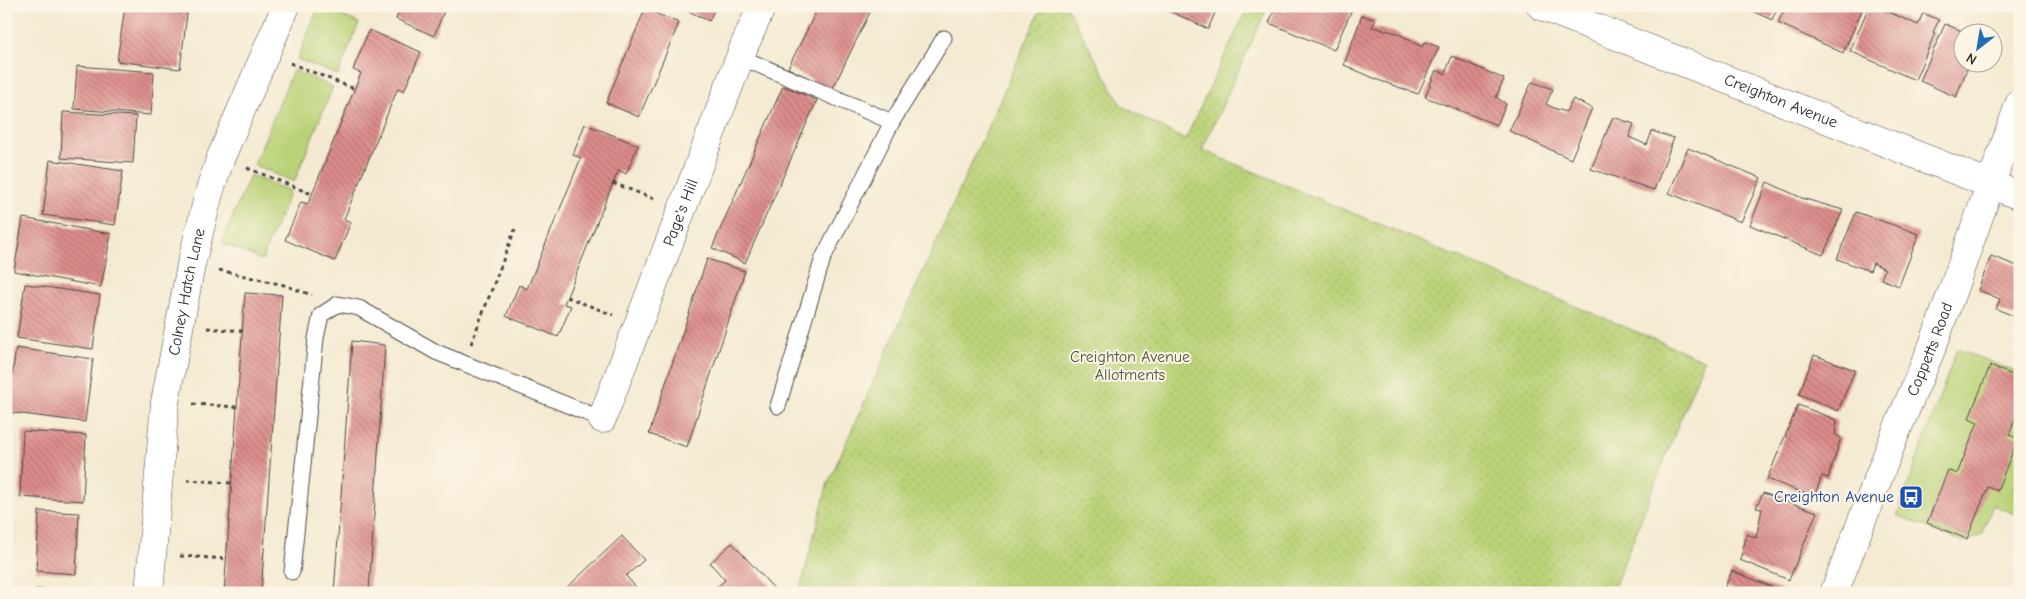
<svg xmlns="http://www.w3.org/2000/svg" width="2026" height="599" font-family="'Comic Neue',sans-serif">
  <defs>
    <pattern id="garden-dots" width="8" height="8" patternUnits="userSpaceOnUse" patternTransform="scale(1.25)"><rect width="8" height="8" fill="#b9d277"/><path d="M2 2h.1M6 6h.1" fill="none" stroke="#9fb467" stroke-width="1.8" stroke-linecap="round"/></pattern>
    <pattern id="building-back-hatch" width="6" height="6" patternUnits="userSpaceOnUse" patternTransform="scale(1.25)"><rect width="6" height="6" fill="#dc8d8b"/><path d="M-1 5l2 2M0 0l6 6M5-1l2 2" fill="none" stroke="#b37372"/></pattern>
  </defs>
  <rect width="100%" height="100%" fill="#fcf5e5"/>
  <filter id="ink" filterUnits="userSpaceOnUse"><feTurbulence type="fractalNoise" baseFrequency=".02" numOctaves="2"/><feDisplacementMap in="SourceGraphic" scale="10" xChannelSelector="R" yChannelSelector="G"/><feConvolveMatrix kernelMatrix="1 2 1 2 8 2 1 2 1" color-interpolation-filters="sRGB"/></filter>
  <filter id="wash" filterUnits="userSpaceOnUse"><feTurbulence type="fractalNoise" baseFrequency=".0096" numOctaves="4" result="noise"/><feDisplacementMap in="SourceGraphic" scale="20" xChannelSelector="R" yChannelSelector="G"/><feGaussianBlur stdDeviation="1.12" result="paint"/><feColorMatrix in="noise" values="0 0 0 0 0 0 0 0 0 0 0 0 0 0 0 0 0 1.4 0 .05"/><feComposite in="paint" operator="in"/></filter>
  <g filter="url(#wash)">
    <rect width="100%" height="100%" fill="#f4ead1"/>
    <g fill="#b9d277" stroke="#727e51">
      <path d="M319,6L359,23L338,75L297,59Z"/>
      <path d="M293,70L333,87L294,182L254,165Z"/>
      <path d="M250,175L290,191L262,260L222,243Z"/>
      <path d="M1957,349L2020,373V516L1993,505L1981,535L1964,542L1897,515Z"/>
    </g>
    <path fill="url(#garden-dots)" stroke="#727e51" d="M1042,6H1066L1122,106L1185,140L1248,6H1268L1202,150L1704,360L1612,593H799L828,483Z"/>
    <g id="blocks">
      <g fill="url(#building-back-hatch)">
        <path d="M125,6H188L180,69L117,61Z"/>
        <path d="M401,6H446L434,36L396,19Z"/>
        <path d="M678,6H716L709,21Z"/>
        <path d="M819,6H873L832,90L788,68Z"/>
        <path d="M1159,6H1218L1208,29Z"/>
        <path d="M1276,6H1352L1353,7L1334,50L1269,23Z"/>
        <path d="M1741,6H1778L1772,20Z"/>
        <path d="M1786,6H1864L1843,53L1778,23Z"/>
        <path d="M1869,6H1875L1918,25L1923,13L1939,20L1933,32L1935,33L1915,80L1850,51Z"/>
        <path d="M645,9L679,23L639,117L606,103Z"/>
        <path d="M1362,15L1376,20L1372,27L1397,33L1422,47L1425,42L1439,47L1418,94L1378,80L1344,65Z"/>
        <path d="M1945,24L1964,32V62H1970L1956,97L1920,81Z"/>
        <path d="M369,30L421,52L404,91L398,88L344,219L351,222L335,261L285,240L301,202L308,204L361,73L353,70Z"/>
        <path d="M1452,56L1504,79L1496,97L1506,104L1497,125L1425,97L1436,70L1445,74Z"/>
        <path d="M77,66L154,72L151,115L74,109Z"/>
        <path d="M1532,82L1553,89L1546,104L1554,108L1566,112L1573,99L1592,108L1571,159L1509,131Z"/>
        <path d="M783,86L817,100L745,263L712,248Z"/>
        <path d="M63,112L136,116L133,163L61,158Z"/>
        <path d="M1613,117L1634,124L1629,137L1647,145L1652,131L1674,138L1654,190L1591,169Z"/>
        <path d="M585,124L638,145L626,174L619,170L613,183L564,304L571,306L558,337L506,316L519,285L527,289L581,158L573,155Z"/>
        <path d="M1688,148L1761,178L1741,222L1669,193Z"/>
        <path d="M50,160L123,171L115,225L43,215Z"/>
        <path d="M1767,182L1802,198L1843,210L1823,255L1750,225Z"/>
        <path d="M1856,212L1919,234L1899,286L1881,279L1885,269L1873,263L1870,271L1837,259Z"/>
        <path d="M23,218L111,234L101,287L14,271Z"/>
        <path d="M1991,256L2020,267V309L2017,317L1996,309L2000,299L1978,290Z"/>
        <path d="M707,259L745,271L687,447L649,434Z"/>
        <path d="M25,284L100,295L93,349L17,338Z"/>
        <path d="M245,293L282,295L261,593H224Z"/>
        <path d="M352,341L385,345L369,593H334Z"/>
        <path d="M16,348L93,359L85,422L7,412Z"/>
        <path d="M1814,355L1855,370L1838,411L1799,394Z"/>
        <path d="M1990,366L2020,378V408L2009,435L2018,438L1997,491L1988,487L1967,539L1927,523L1948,470L1957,474L1978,422L1969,418Z"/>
        <path d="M1798,405L1837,420L1835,434L1841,438L1828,478L1822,476L1814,497L1767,479Z"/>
        <path d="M23,431L86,435L83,501L20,497Z"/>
        <path d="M2020,473V492L2013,490Z"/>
        <path d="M1763,493L1817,512L1789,580L1740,560L1747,534L1756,538L1762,509L1756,508Z"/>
        <path d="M39,511L79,513L76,574L36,571Z"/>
        <path d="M622,536L644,560L626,576L641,593H561Z"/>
        <path d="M732,543L778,593H711L725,580L710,563Z"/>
        <path d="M1732,571L1788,593H1732L1733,590L1725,587Z"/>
        <path d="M35,589L79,591V593H35Z"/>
      </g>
    </g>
  </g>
  <g filter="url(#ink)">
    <use href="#blocks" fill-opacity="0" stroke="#494844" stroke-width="1"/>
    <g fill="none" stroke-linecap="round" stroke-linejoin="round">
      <g stroke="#494844" stroke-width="17">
        <g id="lane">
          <path d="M740,57L892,122"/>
          <path d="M778,406L823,258L892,122L944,38"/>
          <path d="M292,572L316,338L321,315L338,304L359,308L436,352L602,419"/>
        </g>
      </g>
      <g stroke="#494844" stroke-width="29">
        <g id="street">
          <path id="s1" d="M602,419L745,44L762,6"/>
        </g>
      </g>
      <g stroke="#494844" stroke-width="29">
        <g id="secondary">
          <path id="s2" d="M1541,6L2020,196"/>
          <path id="s3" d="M149,593L165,402L191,265L209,193L221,157L286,6"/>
          <path id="s4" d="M1834,593L1896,432L1933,345L2020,102"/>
        </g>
      </g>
      <g stroke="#494844" stroke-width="3" stroke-dasharray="4 4" stroke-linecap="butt">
        <path d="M290,63L355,89"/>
        <path d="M247,168L312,194"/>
        <path d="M613,183L657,200"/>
        <path d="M219,270L284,285L312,295"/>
        <path d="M567,297L613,315"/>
        <path d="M207,328L243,331"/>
        <path d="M471,344L515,229"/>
        <path d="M193,404L237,407"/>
        <path d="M187,480L232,483"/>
        <path d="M180,556L227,559"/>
      </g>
      <use href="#lane" stroke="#fff" stroke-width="15"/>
      <use href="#street" stroke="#fff" stroke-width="28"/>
      <use href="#secondary" stroke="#fff" stroke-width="28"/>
    </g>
  </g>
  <defs>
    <g id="bus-square" transform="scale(1.25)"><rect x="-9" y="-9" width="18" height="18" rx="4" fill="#1a4fb4" stroke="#fcf5e5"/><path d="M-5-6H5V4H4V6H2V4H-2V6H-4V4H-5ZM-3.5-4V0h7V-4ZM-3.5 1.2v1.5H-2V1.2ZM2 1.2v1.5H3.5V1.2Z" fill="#fff"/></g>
  </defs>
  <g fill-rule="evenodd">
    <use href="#bus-square" x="1911" y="497"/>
  </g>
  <g text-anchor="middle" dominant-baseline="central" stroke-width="4" stroke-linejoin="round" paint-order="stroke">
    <g font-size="16" fill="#2b2b2b" stroke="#fcf5e5">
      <text stroke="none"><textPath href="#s2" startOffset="258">Creighton Avenue</textPath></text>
      <text stroke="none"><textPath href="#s1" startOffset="221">Page's Hill</textPath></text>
      <text stroke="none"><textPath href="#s3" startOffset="304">Colney Hatch Lane</textPath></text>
      <text stroke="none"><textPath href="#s4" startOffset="262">Coppetts Road</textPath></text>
    </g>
    <g font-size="16" fill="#4e553e" stroke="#fcf5e5">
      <text x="1130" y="357">Creighton Avenue<tspan x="1130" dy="18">Allotments</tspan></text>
    </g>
    <g font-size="16" fill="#164399" stroke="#fcf5e5" text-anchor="end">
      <text x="1894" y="497">Creighton Avenue</text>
    </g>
  </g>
  <rect width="2026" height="599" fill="none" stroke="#fcf5e5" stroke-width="25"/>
  <g transform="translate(1978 48) rotate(211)"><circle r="24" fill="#fcf5e5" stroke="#a8a49b"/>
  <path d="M0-4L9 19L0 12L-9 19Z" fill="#1f6fb2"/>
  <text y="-8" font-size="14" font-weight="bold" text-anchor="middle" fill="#2b2b2b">N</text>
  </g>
</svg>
